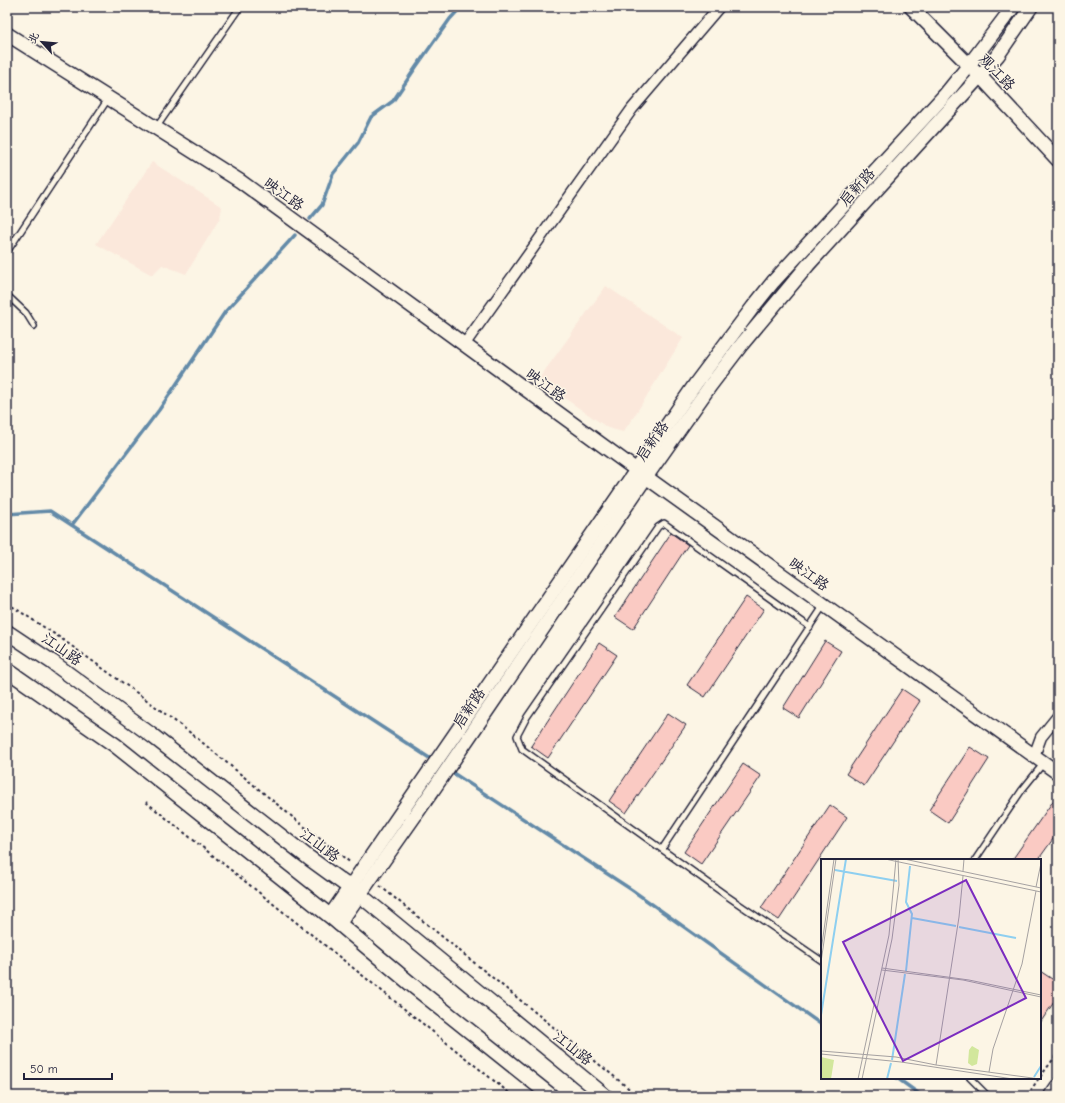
<svg xmlns="http://www.w3.org/2000/svg" width="1065" height="1103" font-family="'Comic Neue','LXGW WenKai TC',sans-serif">
  <rect width="100%" height="100%" fill="#fcf5e5"/>
  <filter id="ink" filterUnits="userSpaceOnUse"><feTurbulence type="fractalNoise" baseFrequency=".025" numOctaves="2"/><feDisplacementMap in="SourceGraphic" scale="8" xChannelSelector="R" yChannelSelector="G"/><feConvolveMatrix kernelMatrix="1 2 1 2 8 2 1 2 1" color-interpolation-filters="sRGB"/></filter>
  <g filter="url(#ink)">
    <g fill="#fbe8db">
      <path d="M152,162L222,207L220,218L186,274L162,265L152,275L96,244Z"/>
      <path d="M606,286L683,338L633,418L623,432L608,428L538,380Z"/>
    </g>
    <g fill="none" stroke-linecap="round" stroke-linejoin="round">
      <g stroke="#638aa8" stroke-width="3.5">
        <path d="M310,219L322,205L333,174L358,143L371,117L393,101L416,67L450,19L461,7"/>
        <path d="M7,514L50,511L434,761"/>
        <path d="M72,525L159,410L225,312L295,235"/>
        <path d="M450,771L632,890L822,1025"/>
        <path d="M897,1078L922,1096"/>
      </g>
    </g>
    <g fill="#facac3" stroke="#22223b">
      <path d="M671,533L688,545L633,629L615,617Z"/>
      <path d="M746,597L764,609L705,697L687,685Z"/>
      <path d="M825,641L841,651L799,718L783,708Z"/>
      <path d="M599,643L617,655L548,758L531,746Z"/>
      <path d="M902,689L920,701L864,786L846,774Z"/>
      <path d="M668,713L686,725L626,813L609,801Z"/>
      <path d="M970,747L989,759L948,823L929,810Z"/>
      <path d="M743,764L761,776L701,864L684,852Z"/>
      <path d="M1058,794V832L1038,860H1012Z"/>
      <path d="M830,805L847,817L779,920L761,908Z"/>
      <path d="M1040,971L1058,983V996L1040,1023Z"/>
    </g>
    <g fill="none" stroke-linecap="round" stroke-linejoin="round">
      <g stroke="#22223b" stroke-width="8">
        <g id="service">
          <path d="M156,128L240,7"/>
          <path d="M7,252L108,99"/>
          <path d="M7,295L26,313L34,326"/>
          <path d="M810,627L664,523L658,527L527,717L517,736L522,749L727,896L822,961"/>
          <path d="M662,849L824,605"/>
          <path d="M975,860L1022,790L1043,764"/>
          <path d="M970,1078L988,1096"/>
        </g>
      </g>
      <g stroke="#22223b" stroke-width="13">
        <g id="minor">
          <path d="M464,345L632,109L719,7"/>
          <path d="M1034,756L1041,737L1058,716"/>
        </g>
      </g>
      <g stroke="#22223b" stroke-width="16">
        <g id="tertiary">
          <path d="M911,7L980,76L1058,160"/>
          <path d="M7,34L240,181L646,477L1058,773"/>
          <path d="M330,916L696,383L753,307L773,282L944,96L969,65L1013,7"/>
          <path d="M339,924L433,790L646,477L710,386L742,344L808,265L980,76L998,55L1031,7"/>
        </g>
      </g>
      <g stroke="#22223b" stroke-width="17">
        <g id="secondary">
          <path d="M7,632L52,662L154,737L309,858L360,895L605,1096"/>
          <path d="M7,670L115,745L330,916L412,985L551,1096"/>
          <path d="M1051,1096L1058,1086"/>
        </g>
      </g>
      <g stroke="#22223b" stroke-width="2" stroke-dasharray="3 3" stroke-linecap="butt">
        <path d="M7,603L59,637L144,698L192,734L301,824L351,863"/>
        <path d="M146,802L513,1096"/>
        <path d="M380,886L638,1096"/>
        <path d="M1040,1077L1058,1053"/>
        <path d="M1027,1096L1039,1078"/>
      </g>
      <use href="#service" stroke="#fcf5e5" stroke-width="5"/>
      <use href="#minor" stroke="#fcf5e5" stroke-width="10"/>
      <use href="#tertiary" stroke="#fcf5e5" stroke-width="13"/>
      <use href="#secondary" stroke="#fcf5e5" stroke-width="14"/>
    </g>
  </g>
  <g text-anchor="middle" dominant-baseline="central" stroke-width="3" stroke-linejoin="round" paint-order="stroke">
    <g font-size="15" fill="#22223b" stroke="#fcf5e5">
      <text transform="translate(997 72) rotate(46)">观江路</text>
      <text transform="translate(857 187) rotate(-48)">启新路</text>
      <text transform="translate(284 194) rotate(36)">映江路</text>
      <text transform="translate(546 385) rotate(36)">映江路</text>
      <text transform="translate(652 441) rotate(-55)">启新路</text>
      <text transform="translate(809 574) rotate(36)">映江路</text>
      <text transform="translate(62 649) rotate(35)">江山路</text>
      <text transform="translate(469 708) rotate(-56)">启新路</text>
      <text transform="translate(320 845) rotate(37)">江山路</text>
      <text transform="translate(573 1048) rotate(39)">江山路</text>
    </g>
  </g>
  <g transform="translate(821 859)">
    <rect width="220" height="220" fill="#fcf5e5"/>
    <path d="M151,187L158,191L156,205L151,207L147,204L148,191ZM0,198L13,201L10,220H0Z" fill="#d2e79c"/>
    <path fill="none" stroke="#8ecff0" stroke-width="2" d="M14,11L76,22M91,59L135,67M138,68L195,79M85,112L91,55L85,43L89,7M0,156L25,0M71,201L84,115M213,218L220,207M66,220L70,204"/>
    <path fill="none" stroke="#a5a1a1" stroke-width="1" d="M64,0L220,33M83,0L220,29M142,12L143,0M215,28L220,4M0,92L13,0M0,103L15,0M61,109L148,121L220,136M61,111L142,121L220,138M0,192L75,198L115,206L219,220M0,195L80,203L192,220M115,206L138,58L142,17M168,213L172,190L201,105L215,32M37,220L68,76L75,0M41,220L71,80L78,26L77,0"/>
    <path fill="#7b2cbf" fill-opacity="0.15" stroke="#7b2cbf" stroke-width="2" d="M145,21L205,139L82,202L22,83Z"/>
    <rect width="220" height="220" fill="none" stroke="#22223b" stroke-width="2"/>
  </g>
  <rect width="1065" height="1103" fill="none" stroke="#fcf5e5" stroke-width="24"/>
  <rect x="12" y="12" width="1041" height="1079" fill="none" stroke="#22223b" stroke-width="1.5" filter="url(#ink)"/>
  <g transform="translate(42 42) rotate(297)" stroke="#fcf5e5" stroke-width="3" paint-order="stroke">
  <path d="M0-3L7 15L0 10L-7 15Z" fill="#22223b"/>
  <text y="-6" font-size="11" font-weight="bold" text-anchor="middle" fill="#22223b">北</text>
  </g>
  <path d="M24 1073v6h88v-6" fill="none" stroke="#22223b" stroke-width="2"/>
  <text x="30" y="1073" font-size="12" fill="#22223b" stroke="#fcf5e5" stroke-width="3" paint-order="stroke">50 m</text>
</svg>
